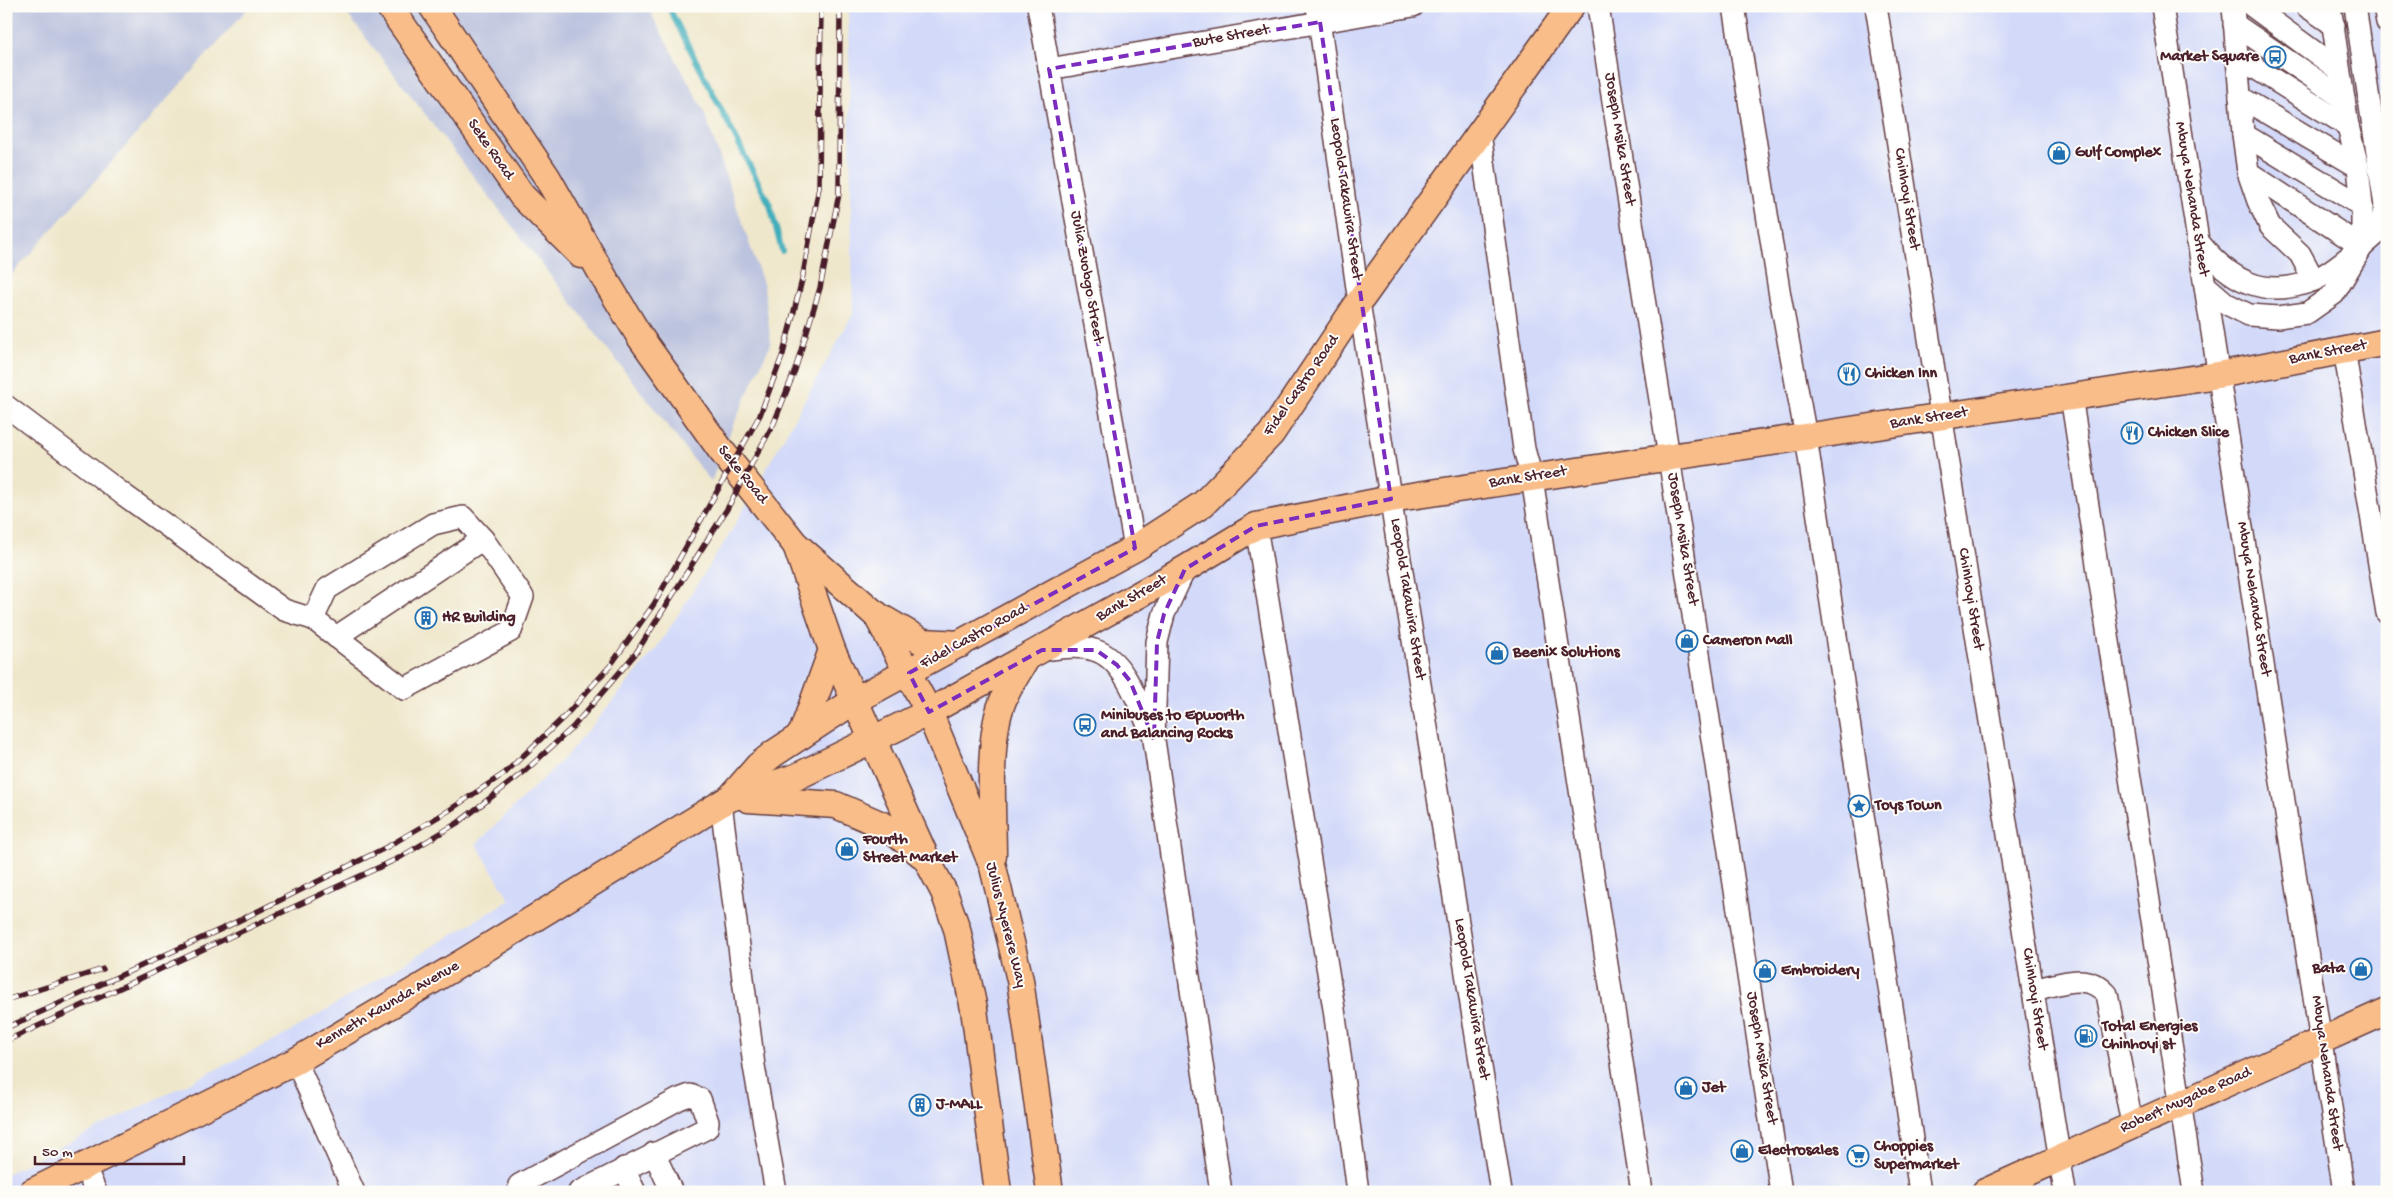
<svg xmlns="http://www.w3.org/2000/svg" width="2393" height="1198" font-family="'Gochi Hand',sans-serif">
  <rect width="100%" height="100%" fill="#fdfcf7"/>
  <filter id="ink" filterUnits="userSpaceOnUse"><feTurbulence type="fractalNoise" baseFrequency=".02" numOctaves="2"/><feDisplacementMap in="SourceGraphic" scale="10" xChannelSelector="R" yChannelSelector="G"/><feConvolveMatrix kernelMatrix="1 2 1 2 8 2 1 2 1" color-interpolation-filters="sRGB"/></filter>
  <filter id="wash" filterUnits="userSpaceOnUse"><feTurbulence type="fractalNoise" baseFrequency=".0096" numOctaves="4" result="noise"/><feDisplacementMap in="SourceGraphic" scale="20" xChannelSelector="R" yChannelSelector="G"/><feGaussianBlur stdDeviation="1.12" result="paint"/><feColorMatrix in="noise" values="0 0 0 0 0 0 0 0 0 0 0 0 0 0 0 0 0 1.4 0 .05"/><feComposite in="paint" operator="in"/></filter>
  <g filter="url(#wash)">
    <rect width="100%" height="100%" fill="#efe7cb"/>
    <path fill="#d2d9f9" d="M848,6H2387V1192H6V1174L281,1037L510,900L476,844L568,754L656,649L731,532L853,314Z"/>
    <g fill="#bcc3de">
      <path d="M6,6H250L6,281Z"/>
      <path d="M341,6H647L703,109L764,286L771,343L731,430L711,482Z"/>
    </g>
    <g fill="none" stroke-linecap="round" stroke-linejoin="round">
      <path stroke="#3faebb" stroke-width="6" d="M668,6L770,205L782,251"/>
    </g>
  </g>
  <g filter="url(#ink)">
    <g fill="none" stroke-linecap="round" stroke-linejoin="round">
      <g stroke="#633d43" stroke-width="24">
        <g id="minor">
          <path d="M1038,6L1135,548"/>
          <path d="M1317,6L1359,302L1501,1192"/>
          <path d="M1598,6L1669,457L1781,1192"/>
          <path d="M1734,6L1780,296L1806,437L1920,1192"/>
          <path d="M1876,6L2065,1192"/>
          <path d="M2162,6L2344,1192"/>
          <path d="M2233,6L2243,134L2248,172L2258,201L2270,226L2300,254L2314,280"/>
          <path d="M2252,6L2339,70"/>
          <path d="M2306,6L2334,25"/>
          <path d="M2384,6L2387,22"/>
          <path d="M2234,24L2344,99"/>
          <path d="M2236,56L2348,126"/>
          <path d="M1049,69L1413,6"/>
          <path d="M2240,97L2358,167"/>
          <path d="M1480,133L1524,449L1532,478L1642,1192"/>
          <path d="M2243,134L2362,206"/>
          <path d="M2248,172L2362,247"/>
          <path d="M2197,240C2228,279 2263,301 2314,280C2331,273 2346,258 2362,247V206L2358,167L2348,126L2330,6"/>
          <path d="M2205,285L2227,304L2249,315L2278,317L2307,313L2334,294L2362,247L2379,232L2385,206L2355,6"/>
          <path d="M2344,349L2387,613"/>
          <path d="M2071,396L2194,1192"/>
          <path d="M6,406L124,495L284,610L313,619L404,689L511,631L523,597L483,539L463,517L433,524L327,589L313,619"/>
          <path d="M1256,526L1334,1009L1358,1192"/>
          <path d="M1185,569L1164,614L1157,642L1154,740L1221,1192"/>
          <path d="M336,637L483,539"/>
          <path d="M1044,650C1060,648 1078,645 1094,650C1124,658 1139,705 1150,730"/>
          <path d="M721,803L754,1066L776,1192"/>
          <path d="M2033,990C2060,984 2087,971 2107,994L2132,1124"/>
          <path d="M296,1061L354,1192"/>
          <path d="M654,1153L672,1192"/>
          <path d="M85,1167L96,1192"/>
          <path d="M624,1168L635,1192"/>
          <path d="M522,1192L519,1185L679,1099L690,1095L700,1099L708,1122L707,1128L579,1192"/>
        </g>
      </g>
      <g stroke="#633d43" stroke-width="29">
        <g id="major">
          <path d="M389,6L522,196L581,255"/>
          <path d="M432,6L547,177L606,281L640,337L720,449L795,544L875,614L923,642L961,644"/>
          <path d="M796,545L832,650L926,858L944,892L957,929L974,1009L998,1192"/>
          <path d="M876,614L929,712L993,867L1020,980L1050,1192"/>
          <path d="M801,736L832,650"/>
          <path d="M730,798L758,766L773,754L854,701L1135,548L1203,504L1271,434L1359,302L1571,6"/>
          <path d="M748,799L836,805L889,828L922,855"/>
          <path d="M993,856C993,814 987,741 1002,703C1007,688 1018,673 1026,659"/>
          <path d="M32,1192L296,1061L465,961L730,798L796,777L929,712L1185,569L1256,526L1391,499L2218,375L2387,342"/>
          <path d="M1985,1192L2387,1011"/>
        </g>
      </g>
      <use href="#minor" stroke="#fff" stroke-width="21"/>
      <use href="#major" stroke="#f8bd89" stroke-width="26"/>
      <g stroke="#4a1f2b" stroke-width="5.5">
        <g id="rail">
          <path d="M6,1000L103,969"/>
          <path d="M6,1028L228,926L387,847L448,811L505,773L565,716L610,666L654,604L715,495L760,415L783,354L802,280L819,187L821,6"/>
          <path d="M6,1041L399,858L459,822L525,771L573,727L636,653L727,509L774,423L795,370L820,288L839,194L840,6"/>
        </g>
      </g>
      <use href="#rail" stroke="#fdfcf7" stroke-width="4" stroke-dasharray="11" stroke-linecap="butt"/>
    </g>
  </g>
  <path fill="none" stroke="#7b2cbf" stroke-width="4" stroke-dasharray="10 6" stroke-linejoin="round" d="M1320,22L1391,499L1256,526L1185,569L1164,614L1157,642L1154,740L1130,681L1117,665L1096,650H1042L929,712L909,673L1135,548L1049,69Z"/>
  <defs>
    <g id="bus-ring" transform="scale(1.125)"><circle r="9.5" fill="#fdfcf7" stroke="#1f6fb2" stroke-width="1.5"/><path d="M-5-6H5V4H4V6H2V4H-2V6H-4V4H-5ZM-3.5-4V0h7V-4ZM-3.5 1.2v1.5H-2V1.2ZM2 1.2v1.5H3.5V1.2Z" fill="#1f6fb2"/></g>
    <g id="shop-ring" transform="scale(1.125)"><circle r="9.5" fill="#fdfcf7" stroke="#1f6fb2" stroke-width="1.5"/><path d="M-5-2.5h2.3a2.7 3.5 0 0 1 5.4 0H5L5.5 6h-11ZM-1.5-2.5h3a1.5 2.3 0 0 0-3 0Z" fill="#1f6fb2"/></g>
    <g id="restaurant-ring" transform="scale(1.125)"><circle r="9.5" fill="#fdfcf7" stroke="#1f6fb2" stroke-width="1.5"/><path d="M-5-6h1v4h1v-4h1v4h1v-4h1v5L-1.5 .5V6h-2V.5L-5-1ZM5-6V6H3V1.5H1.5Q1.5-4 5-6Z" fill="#1f6fb2"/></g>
    <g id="building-ring" transform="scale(1.125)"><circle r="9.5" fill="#fdfcf7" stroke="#1f6fb2" stroke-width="1.5"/><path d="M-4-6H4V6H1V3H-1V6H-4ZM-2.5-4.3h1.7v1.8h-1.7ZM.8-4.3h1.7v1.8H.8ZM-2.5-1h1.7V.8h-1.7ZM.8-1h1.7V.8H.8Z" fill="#1f6fb2"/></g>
    <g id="sight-ring" transform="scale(1.125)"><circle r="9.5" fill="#fdfcf7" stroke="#1f6fb2" stroke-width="1.5"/><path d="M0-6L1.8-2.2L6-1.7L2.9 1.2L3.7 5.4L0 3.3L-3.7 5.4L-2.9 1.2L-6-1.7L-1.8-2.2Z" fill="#1f6fb2"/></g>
    <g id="fuel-ring" transform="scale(1.125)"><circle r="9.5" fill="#fdfcf7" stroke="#1f6fb2" stroke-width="1.5"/><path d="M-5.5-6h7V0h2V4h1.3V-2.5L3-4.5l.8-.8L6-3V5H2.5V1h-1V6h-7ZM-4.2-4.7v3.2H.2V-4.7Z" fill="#1f6fb2"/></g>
    <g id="supermarket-ring" transform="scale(1.125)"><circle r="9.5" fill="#fdfcf7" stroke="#1f6fb2" stroke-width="1.5"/><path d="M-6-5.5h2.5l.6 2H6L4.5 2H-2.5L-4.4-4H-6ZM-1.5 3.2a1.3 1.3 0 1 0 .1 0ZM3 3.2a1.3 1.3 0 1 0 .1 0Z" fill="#1f6fb2"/></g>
  </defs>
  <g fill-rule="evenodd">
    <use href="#bus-ring" x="2275" y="57"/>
    <use href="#shop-ring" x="2059" y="153"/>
    <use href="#restaurant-ring" x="1849" y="374"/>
    <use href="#restaurant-ring" x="2132" y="433"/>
    <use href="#building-ring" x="426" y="618"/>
    <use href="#shop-ring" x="1687" y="641"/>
    <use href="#shop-ring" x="1497" y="653"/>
    <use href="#bus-ring" x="1085" y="725"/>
    <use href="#sight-ring" x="1859" y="806"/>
    <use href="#shop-ring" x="847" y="849"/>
    <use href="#shop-ring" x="2361" y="969"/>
    <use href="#shop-ring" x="1765" y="971"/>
    <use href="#fuel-ring" x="2086" y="1036"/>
    <use href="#shop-ring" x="1686" y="1088"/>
    <use href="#building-ring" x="920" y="1105"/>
    <use href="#shop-ring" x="1742" y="1151"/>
    <use href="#supermarket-ring" x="1858" y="1156"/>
  </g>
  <g text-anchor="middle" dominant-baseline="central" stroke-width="4" stroke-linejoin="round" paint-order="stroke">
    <g font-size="16" fill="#4a1f2b" stroke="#fdfcf7">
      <text transform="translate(1231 37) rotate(-10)">Bute Street</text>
      <text transform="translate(1619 139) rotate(81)">Joseph Msika Street</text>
      <text transform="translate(490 150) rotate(55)">Seke Road</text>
      <text transform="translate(1345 199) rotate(82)">Leopold Takawira Street</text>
      <text transform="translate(1906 199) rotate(81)">Chinhoyi Street</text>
      <text transform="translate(2191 199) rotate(81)">Mbuya Nehanda Street</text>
      <text transform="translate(1086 277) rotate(80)">Julia Zvobgo Street</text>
      <text transform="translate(2328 353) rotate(-11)">Bank Street</text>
      <text transform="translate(1302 386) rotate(-55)">Fidel Castro Road</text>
      <text transform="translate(1929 419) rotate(-9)">Bank Street</text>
      <text transform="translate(742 475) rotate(51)">Seke Road</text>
      <text transform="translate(1528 478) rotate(-9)">Bank Street</text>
      <text transform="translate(1682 539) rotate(81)">Joseph Msika Street</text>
      <text transform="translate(1132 599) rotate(-30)">Bank Street</text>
      <text transform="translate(1407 599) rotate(81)">Leopold Takawira Street</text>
      <text transform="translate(1970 599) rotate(81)">Chinhoyi Street</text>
      <text transform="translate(2253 599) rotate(81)">Mbuya Nehanda Street</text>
      <text transform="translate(974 637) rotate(-29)">Fidel Castro Road</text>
      <text transform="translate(1005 925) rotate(76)">Julius Nyerere Way</text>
      <text transform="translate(1471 999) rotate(81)">Leopold Takawira Street</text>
      <text transform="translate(2034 999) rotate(81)">Chinhoyi Street</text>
      <text transform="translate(388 1006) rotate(-30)">Kenneth Kaunda Avenue</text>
      <text transform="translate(1761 1058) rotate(81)">Joseph Msika Street</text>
      <text transform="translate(2326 1073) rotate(82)">Mbuya Nehanda Street</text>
      <text transform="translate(2186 1101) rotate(-24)">Robert Mugabe Road</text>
    </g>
    <g font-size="16" font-weight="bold" fill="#4a1f2b" stroke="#fdfcf7" text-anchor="start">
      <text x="2259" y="57" text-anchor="end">Market Square</text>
      <text x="2075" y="153">Gulf Complex</text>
      <text x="1865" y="374">Chicken Inn</text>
      <text x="2148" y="433">Chicken Slice</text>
      <text x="442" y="618">HR Building</text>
      <text x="1703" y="641">Cameron Mall</text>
      <text x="1513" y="653">Beenix Solutions</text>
      <text x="1101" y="716">Minibuses to Epworth<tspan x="1101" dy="18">and Balancing Rocks</tspan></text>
      <text x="1875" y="806">Toys Town</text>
      <text x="863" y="840">Fourth<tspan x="863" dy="18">Street Market</tspan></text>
      <text x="2345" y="969" text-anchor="end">Bata</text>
      <text x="1781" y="971">Embroidery</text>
      <text x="2102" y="1027">Total Energies<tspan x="2102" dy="18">Chinhoyi st</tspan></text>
      <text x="1702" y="1088">Jet</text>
      <text x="936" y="1105">J-MALL</text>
      <text x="1874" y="1147">Choppies<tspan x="1874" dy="18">Supermarket</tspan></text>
      <text x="1758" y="1151">Electrosales</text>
    </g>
  </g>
  <rect width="2393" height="1198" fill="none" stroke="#fdfcf7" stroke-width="25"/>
  <path d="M35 1156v8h149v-8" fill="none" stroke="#4a1f2b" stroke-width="2.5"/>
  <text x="42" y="1156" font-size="15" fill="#4a1f2b" stroke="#fdfcf7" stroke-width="4" paint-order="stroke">50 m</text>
</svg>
